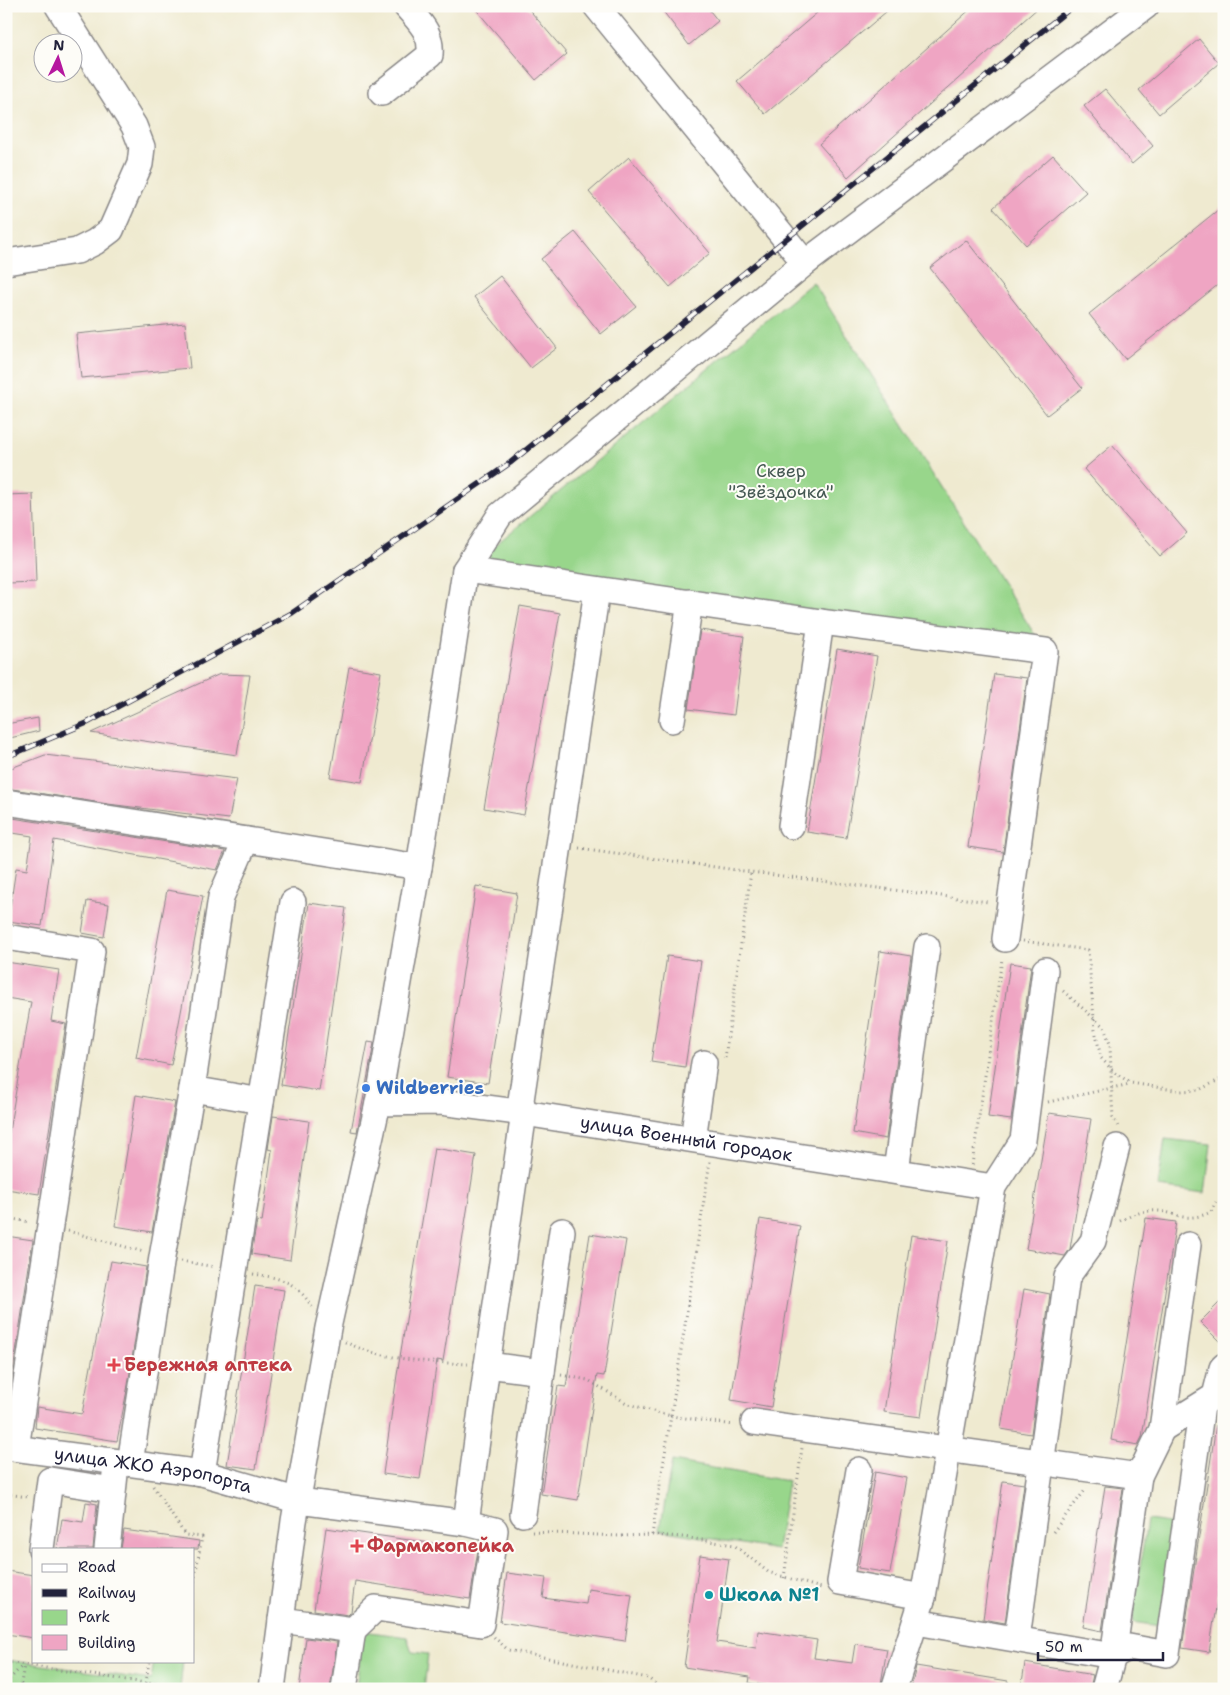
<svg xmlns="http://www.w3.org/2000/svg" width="1230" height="1695" font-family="'Shantell Sans',sans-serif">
  <rect width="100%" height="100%" fill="#fdfcf7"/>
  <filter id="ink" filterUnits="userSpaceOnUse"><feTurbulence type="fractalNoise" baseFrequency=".02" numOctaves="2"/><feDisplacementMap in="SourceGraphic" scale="10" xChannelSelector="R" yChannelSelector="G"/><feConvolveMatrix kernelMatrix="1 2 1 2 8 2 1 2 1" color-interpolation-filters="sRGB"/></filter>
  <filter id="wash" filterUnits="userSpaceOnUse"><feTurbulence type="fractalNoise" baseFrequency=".0096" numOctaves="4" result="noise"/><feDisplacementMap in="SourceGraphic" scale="20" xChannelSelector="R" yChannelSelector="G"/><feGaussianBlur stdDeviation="1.12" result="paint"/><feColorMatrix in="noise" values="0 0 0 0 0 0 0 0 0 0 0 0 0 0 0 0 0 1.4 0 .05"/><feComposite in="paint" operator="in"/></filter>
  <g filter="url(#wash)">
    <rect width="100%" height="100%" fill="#efead0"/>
    <g fill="#98d68b" stroke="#5d7c63">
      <path d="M813,282L1045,651L465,570Z"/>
      <path d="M1165,1139L1211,1144L1205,1193L1158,1187Z"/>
      <path d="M672,1461L788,1481L777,1550L660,1530Z"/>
      <path d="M1147,1520L1176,1524L1160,1626L1132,1622Z"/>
      <path d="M363,1631L407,1637L412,1652L428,1654L424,1689H356Z"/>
      <path d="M6,1660L151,1680L154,1661H183L180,1689H6Z"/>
    </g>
    <g id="blocks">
      <g fill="#efa5c3">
        <path d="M473,6H526L567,54L536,80Z"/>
        <path d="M659,6H706L718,21L689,45Z"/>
        <path d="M825,6H893L765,114L737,81Z"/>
        <path d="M974,6H1040L848,177L819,144Z"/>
        <path d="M1199,39L1219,63L1159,114L1139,90Z"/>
        <path d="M1105,89L1153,146L1132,164L1084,106Z"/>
        <path d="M1053,155L1086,192L1026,245L993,208Z"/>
        <path d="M629,157L710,253L670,287L589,192Z"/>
        <path d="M1224,205V280L1125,359L1089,314Z"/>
        <path d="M575,232L636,306L601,334L541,259Z"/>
        <path d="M966,240L1082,388L1047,415L930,268Z"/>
        <path d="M500,276L557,348L531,368L474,297Z"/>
        <path d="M185,323L190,368L81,378L76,334Z"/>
        <path d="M1112,445L1187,533L1160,556L1084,469Z"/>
        <path d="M33,494L36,582L7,583L6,495Z"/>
        <path d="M520,606L560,613L524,815L484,808Z"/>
        <path d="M700,630L744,636L734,715L688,709Z"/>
        <path d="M837,649L877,656L846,838L807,832Z"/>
        <path d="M349,667L381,672L362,782L330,777Z"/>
        <path d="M220,674L250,675L237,755L91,733Z"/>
        <path d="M994,674L1027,678L1003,852L968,847Z"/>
        <path d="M38,718L39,731L6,739V724Z"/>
        <path d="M45,755L237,779L229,819L108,804L6,788V770Z"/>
        <path d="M6,817L225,851L217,870L54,840L42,926L8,921L16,868L27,870L32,836L6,832Z"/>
        <path d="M476,886L517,893L488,1083L447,1077Z"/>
        <path d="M167,890L203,896L171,1065L136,1058Z"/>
        <path d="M87,901L109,904L104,937L82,933Z"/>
        <path d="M309,903L346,908L319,1091L281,1085Z"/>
        <path d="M880,951L911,956L886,1139L853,1133Z"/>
        <path d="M667,956L701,961L685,1067L651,1062Z"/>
        <path d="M6,962L59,970L51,1021L66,1024L39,1194L6,1189V1149L31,1002L6,998Z"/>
        <path d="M1010,963L1031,966L1011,1120L988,1117Z"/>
        <path d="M368,1042L374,1043L357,1132L351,1131Z"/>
        <path d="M136,1095L175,1102L152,1232L115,1226Z"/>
        <path d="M1049,1113L1091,1119L1070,1249L1065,1256L1026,1249Z"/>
        <path d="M273,1116L309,1121L290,1260L251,1254L257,1221L262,1222L272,1150L268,1149Z"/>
        <path d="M434,1148L476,1155L443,1361L437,1360L420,1479L383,1474L397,1375Z"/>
        <path d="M1146,1218L1176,1222L1142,1437L1138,1445L1111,1440Z"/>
        <path d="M760,1219L800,1226L771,1407L731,1400Z"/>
        <path d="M590,1234L626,1240L604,1376L597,1375L578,1500L541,1494L558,1386L566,1387Z"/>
        <path d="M911,1235L948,1241L921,1417L884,1412Z"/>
        <path d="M6,1236L33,1240L6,1417Z"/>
        <path d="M111,1261L146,1267L128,1385L117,1441L35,1428L37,1407L82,1414Z"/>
        <path d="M255,1286L284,1290L256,1469L227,1465Z"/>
        <path d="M1024,1289L1050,1294L1031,1434L1001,1429Z"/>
        <path d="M1224,1298V1346L1200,1322Z"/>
        <path d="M1216,1425L1224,1426V1556L1209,1652L1182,1648Z"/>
        <path d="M875,1472L907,1478L890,1573L858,1568Z"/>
        <path d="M1003,1481L1024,1484L1005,1623L983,1619Z"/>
        <path d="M1105,1486L1123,1488L1102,1631L1083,1627Z"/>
        <path d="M86,1502L97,1504L93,1549H57L62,1519L83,1522Z"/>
        <path d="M326,1528L478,1550L470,1599L355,1581L351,1612L348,1615L314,1610Z"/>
        <path d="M124,1530L199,1541L198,1549H121Z"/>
        <path d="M700,1555L729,1559L717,1642L756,1648L758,1631L817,1640L814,1658L852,1663L855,1644L887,1649L880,1689H828L814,1687V1689H790L749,1683L750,1677L684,1667Z"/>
        <path d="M6,1571L34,1575V1638L6,1634Z"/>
        <path d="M507,1573L546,1578L543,1598L586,1604L588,1589L632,1595L625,1641L500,1622Z"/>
        <path d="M306,1638L337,1642L330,1689H299Z"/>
        <path d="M1025,1663L1093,1675L1090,1688L1077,1686V1689H1021Z"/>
        <path d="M916,1666L1008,1681V1689H911Z"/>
      </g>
    </g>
  </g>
  <g filter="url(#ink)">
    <use href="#blocks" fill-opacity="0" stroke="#888686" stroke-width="1"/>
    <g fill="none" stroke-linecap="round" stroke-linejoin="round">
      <g stroke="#888686" stroke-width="28">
        <g id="minor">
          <path d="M596,6L805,263"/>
          <path d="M382,93L430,55C432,32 420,23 406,6"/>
          <path d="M6,262L77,251L95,242L111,230L140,164L142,147L134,126L58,6"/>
          <path d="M465,570L821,622L1045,651L1005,939"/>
          <path d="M672,720L690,602"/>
          <path d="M6,802L419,867"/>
          <path d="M791,826L821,622"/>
          <path d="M6,937L92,951L16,1448"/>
          <path d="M192,1089L261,1101"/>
          <path id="s1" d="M378,1103L441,1102L524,1113L993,1187"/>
          <path d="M693,1139L704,1063"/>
          <path d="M896,1171L927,947"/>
          <path d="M487,1365L542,1372L562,1231"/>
          <path d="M754,1422L1139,1476L1162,1429L1188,1245"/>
          <path d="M1162,1429L1215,1396L1222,1368L1224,1366"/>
          <path id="s2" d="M6,1447L202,1473L299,1501L466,1523L495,1530L481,1624L376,1608L353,1630L281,1620"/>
          <path d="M130,1463L162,1257L192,1089L221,897L246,840"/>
          <path d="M859,1470L840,1582L923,1597"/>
          <path d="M202,1473L293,902"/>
          <path d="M523,1514L542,1372"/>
          <path d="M466,1523L487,1365L524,1113L521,1100L597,590"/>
          <path d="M41,1549L50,1480L113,1490"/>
          <path d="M107,1549L115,1474"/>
          <path d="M916,1622L1113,1656L1129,1647L1167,1654L1202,1406"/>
          <path d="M1017,1638L1067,1277L1093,1241L1117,1147"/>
          <path d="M272,1689L294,1521L328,1328L378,1103L419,867L465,570L500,515L805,263L1146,6"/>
          <path d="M344,1689L353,1630"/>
          <path d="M894,1689L923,1597L993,1187L1023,1140L1045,970"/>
          <path d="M1104,1689L1113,1656L1139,1476"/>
        </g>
      </g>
      <g stroke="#888686" stroke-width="3" stroke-dasharray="1 4" stroke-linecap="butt">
        <path d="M579,848L751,872L989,902"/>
        <path d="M1023,941L1088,950L1095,1030L1101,1058L1115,1073L1131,1083L1180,1091L1199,1090L1221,1079L1224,1073"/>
        <path d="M1063,991L1104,1027L1110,1044L1112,1100L1113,1117L1118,1127"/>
        <path d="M725,1058L751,872"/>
        <path d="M1048,1102L1130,1084"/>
        <path d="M972,1165L1002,959"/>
        <path d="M6,1218L30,1222"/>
        <path d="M1120,1221C1132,1215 1143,1210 1157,1211C1167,1211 1175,1216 1184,1217C1194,1218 1202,1216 1211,1212L1216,1202"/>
        <path d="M68,1231L144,1252"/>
        <path d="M181,1261L215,1267"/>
        <path d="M253,1274C281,1278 296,1281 312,1307"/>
        <path d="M345,1342C383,1360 427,1362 468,1364"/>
        <path d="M561,1375L588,1380L628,1404L671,1416L710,1161"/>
        <path d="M153,1486L185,1535L202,1537L194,1582"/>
        <path d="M6,1494L28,1497"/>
        <path d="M532,1532L620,1536L652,1535L683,1537L734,1545L768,1572L821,1588"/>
        <path d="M1053,1532L1086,1489"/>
        <path d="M652,1535L671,1416L734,1425"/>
        <path d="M784,1578L802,1448"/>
        <path d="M494,1637L508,1650L648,1678L661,1689"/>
        <path d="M6,1662L146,1683L200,1689"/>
        <path d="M6,1683L23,1665"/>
        <path d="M146,1683L149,1661"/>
        <path d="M20,1689L24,1666"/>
        <path d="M767,1689V1685"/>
      </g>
      <use href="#minor" stroke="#fff" stroke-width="25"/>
      <g stroke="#22223b" stroke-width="5.5">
        <path id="rail" d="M6,757L87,723L292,613L510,463L1073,6"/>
      </g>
      <use href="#rail" stroke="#fdfcf7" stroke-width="4" stroke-dasharray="11" stroke-linecap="butt"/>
    </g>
  </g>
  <circle fill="#3f7fe0" stroke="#fdfcf7" stroke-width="2" cx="366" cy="1088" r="5"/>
  <g fill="#e0444e" stroke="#fdfcf7" stroke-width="2">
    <path d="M111.5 1357.5h5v5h5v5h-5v5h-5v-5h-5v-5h5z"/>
    <path d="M354.5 1538.5h5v5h5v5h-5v5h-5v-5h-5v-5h5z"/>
  </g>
  <circle fill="#0f9aa8" stroke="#fdfcf7" stroke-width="2" cx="709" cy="1595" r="5"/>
  <g text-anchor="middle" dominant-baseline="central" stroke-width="4" stroke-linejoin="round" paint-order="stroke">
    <g font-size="18" fill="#455853" stroke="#fdfcf7">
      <text x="781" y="471">Сквер<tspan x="781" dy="21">"Звёздочка"</tspan></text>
    </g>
    <g font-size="18" font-weight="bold" fill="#366cbe" stroke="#fdfcf7" text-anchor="start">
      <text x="376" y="1088">Wildberries</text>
    </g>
    <g font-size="18" fill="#22223b" stroke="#fdfcf7">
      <text stroke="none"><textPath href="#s1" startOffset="311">улица Военный городок</textPath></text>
      <text stroke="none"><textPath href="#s2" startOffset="149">улица ЖКО Аэропорта</textPath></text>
    </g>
    <g font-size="18" font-weight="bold" fill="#be3a42" stroke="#fdfcf7" text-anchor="start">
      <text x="124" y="1365">Бережная аптека</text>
      <text x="367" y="1546">Фармакопейка</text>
    </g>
    <g font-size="18" font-weight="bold" fill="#0d838f" stroke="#fdfcf7" text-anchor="start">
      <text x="719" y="1595">Школа №1</text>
    </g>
  </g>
  <rect width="1230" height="1695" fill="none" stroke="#fdfcf7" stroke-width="25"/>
  <rect x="32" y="1548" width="162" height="115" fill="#fdfcf7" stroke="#a5a5ac"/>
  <rect x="42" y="1564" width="25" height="8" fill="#ffffff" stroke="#a5a5ac"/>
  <text x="78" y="1572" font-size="15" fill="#22223b">Road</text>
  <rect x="42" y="1589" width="25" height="8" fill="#22223b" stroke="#a5a5ac"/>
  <text x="78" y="1598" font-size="15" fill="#22223b">Railway</text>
  <rect x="42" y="1610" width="25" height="15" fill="#98d68b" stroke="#a5a5ac"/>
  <text x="78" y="1622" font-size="15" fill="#22223b">Park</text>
  <rect x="42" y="1635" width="25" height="15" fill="#efa5c3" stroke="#a5a5ac"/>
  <text x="78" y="1648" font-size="15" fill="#22223b">Building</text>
  <g transform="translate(58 58) rotate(4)"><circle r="24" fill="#fdfcf7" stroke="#a5a5ac"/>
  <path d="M0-4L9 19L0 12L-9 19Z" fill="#b5179e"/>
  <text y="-8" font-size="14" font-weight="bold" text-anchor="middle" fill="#22223b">N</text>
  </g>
  <path d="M1038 1652v8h125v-8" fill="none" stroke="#22223b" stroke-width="2.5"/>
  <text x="1045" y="1652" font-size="15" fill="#22223b" stroke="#fdfcf7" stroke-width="4" paint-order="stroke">50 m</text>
</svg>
